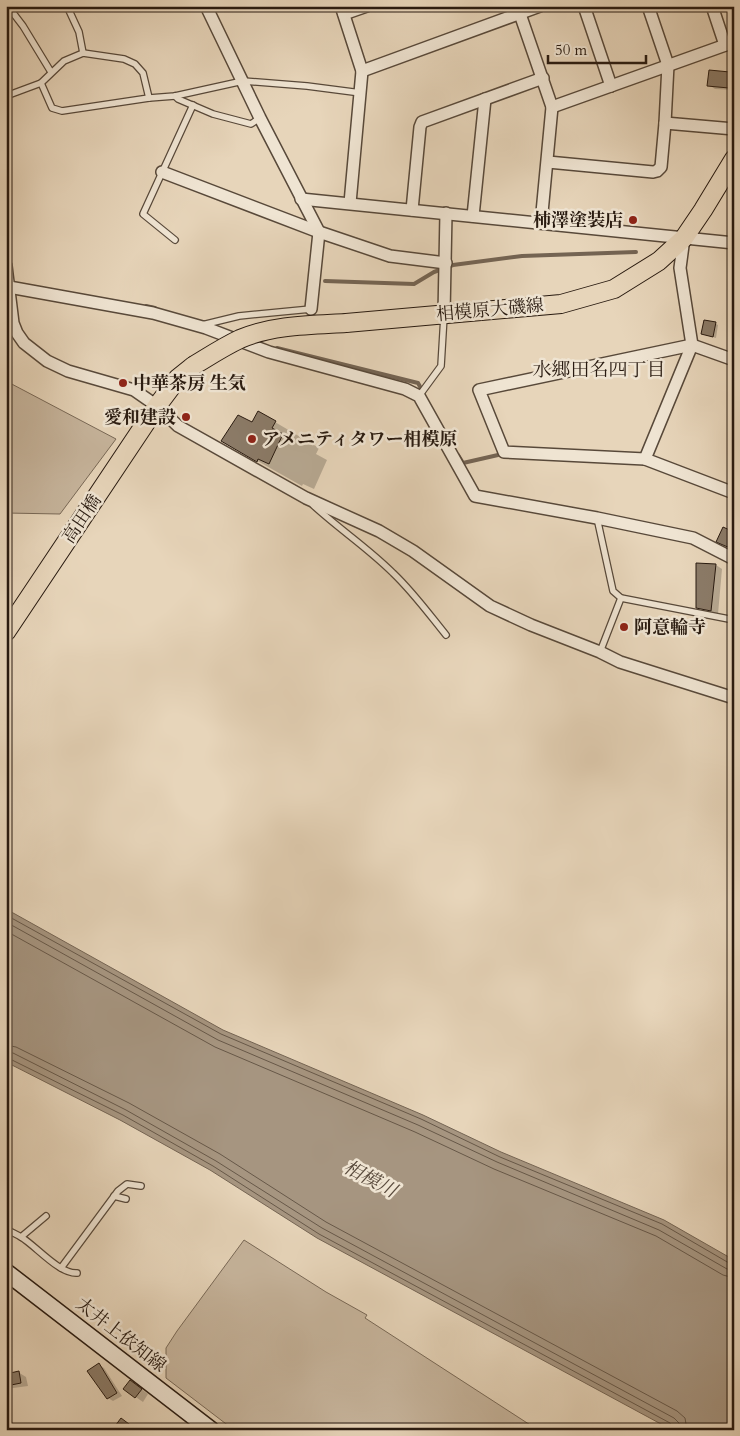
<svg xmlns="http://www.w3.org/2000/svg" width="740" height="1436" font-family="Cardo,'Noto Serif JP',serif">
  <rect width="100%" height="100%" fill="#e7d5ba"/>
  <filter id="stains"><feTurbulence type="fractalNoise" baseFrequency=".004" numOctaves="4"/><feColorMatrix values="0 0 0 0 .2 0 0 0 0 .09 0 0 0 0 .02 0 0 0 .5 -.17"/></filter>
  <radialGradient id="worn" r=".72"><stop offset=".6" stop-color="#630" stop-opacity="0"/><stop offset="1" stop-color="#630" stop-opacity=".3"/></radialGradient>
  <g fill="#c7b59d" stroke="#786856">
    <path d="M6,381L116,439L60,514L6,513Z"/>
    <path d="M244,1240L326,1292L367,1315L365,1318L538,1430H234L166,1378V1348L177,1331Z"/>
  </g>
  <path fill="#a69580" stroke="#746453" d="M6,909L223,1030L423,1115L501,1152L664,1220L734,1260V1430H672L317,1238L210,1170L120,1120L6,1062Z"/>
  <g fill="#0003">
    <path d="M729,6H734V21Z"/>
    <path d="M710,71L734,73V90L715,89L709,85Z"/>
    <path d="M715,323L718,325L716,338L702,334Z"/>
    <path d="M258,412L319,448L316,454L327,460L314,489L303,484L302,486L222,441L252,423Z"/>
    <path d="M734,534V550L718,541Z"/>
    <path d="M716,565L722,569L718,614L704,611L697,607Z"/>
    <path d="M99,1365L104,1368L122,1396L113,1401L108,1398Z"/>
    <path d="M6,1370L9,1371L10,1374L18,1372L26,1377L28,1386L6,1389Z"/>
    <path d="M137,1386L148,1394L143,1402L124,1389Z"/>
  </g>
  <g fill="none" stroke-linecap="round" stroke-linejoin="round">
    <g stroke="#675848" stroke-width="1">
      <path d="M6,915L221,1034L421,1119L500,1157L662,1224L729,1263L734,1264"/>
      <path d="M6,922L218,1040L418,1125L497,1162L659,1230L727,1269L734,1270"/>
      <path d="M6,931L215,1047L415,1132L494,1169L656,1236L723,1275L734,1278"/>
      <path d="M6,1045L16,1047L129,1103L220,1154L326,1222L677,1411L685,1418L687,1430"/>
      <path d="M6,1052L13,1053L126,1110L216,1161L322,1228L674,1418L679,1423L680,1430"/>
      <path d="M6,1058L10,1059L123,1115L213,1166L319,1234L670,1423L674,1430"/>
    </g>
    <g stroke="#746453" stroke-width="4">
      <path d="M325,281L414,284L434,272L453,265L522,256L636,252"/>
      <path d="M146,306L155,308"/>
      <path d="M277,348L418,383L423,392"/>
      <path d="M458,455L463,463L498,455"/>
    </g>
  </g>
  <g fill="#8b7b68" stroke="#281a10">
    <path d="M709,70L730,72L729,88L707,86Z"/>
    <path d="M704,320L716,322L713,337L701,334Z"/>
    <path d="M258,411L276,421L272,428L283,434L269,464L258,459L257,462L221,441L238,415L252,422Z"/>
    <path d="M723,527L734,532V539L730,548L716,542Z"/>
    <path d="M696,563L716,564L711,611L696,608Z"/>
    <path d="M99,1363L117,1393L107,1399L87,1371Z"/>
    <path d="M19,1371L21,1383L6,1386V1374Z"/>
    <path d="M130,1380L142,1389L135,1398L123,1389Z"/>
    <path d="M121,1418L137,1430H112Z"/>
  </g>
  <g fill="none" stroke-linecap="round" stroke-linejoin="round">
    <g stroke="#58493a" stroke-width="8">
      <g id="service">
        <path d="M67,6L79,32L83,53"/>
        <path d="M10,9L23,26L51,72"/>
        <path d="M41,83L52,108L62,111L149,98L175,96L243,81L307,86L361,93"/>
        <path d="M6,96L41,83L64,61L83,53L124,59L135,64L143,73L149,98"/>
        <path d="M175,96L178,99L213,114L251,124L260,118"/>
        <path d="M175,240L143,214L193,105"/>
        <path d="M202,325L239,316L311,309"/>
        <path d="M419,396L441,366L444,316"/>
        <path d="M313,505C339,529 368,548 393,573C413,592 429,614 446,635"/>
        <path d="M597,518L613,591L621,598L734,620"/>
        <path d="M600,652L621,598"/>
        <path d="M114,1196L126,1199"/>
        <path d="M6,1229C11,1232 16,1234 21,1237C36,1246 59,1274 77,1273"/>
        <path d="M21,1237L46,1216"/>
        <path d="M61,1268L118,1191L127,1184L141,1186"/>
      </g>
    </g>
    <g stroke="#58493a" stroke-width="14">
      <g id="minor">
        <path d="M206,6L260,118L319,232L311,309"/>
        <path d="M341,6L362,71L350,203"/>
        <path d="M584,6L611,86"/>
        <path d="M712,6L725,45"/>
        <path d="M344,14L367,6"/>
        <path d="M520,14L552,107L541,223"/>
        <path d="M362,71L540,6"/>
        <path d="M552,107L734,42"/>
        <path d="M665,123L734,129"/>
        <path d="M548,162L653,172L657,171L661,167L665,123L668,65L648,6"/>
        <path d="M162,172L319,232L390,256L446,263"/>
        <path d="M301,199L734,243"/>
        <path d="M412,210L420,127L422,122L543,78"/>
        <path d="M473,216L485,99"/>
        <path d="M684,238L680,268L692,345L645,459L734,493"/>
        <path d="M6,266L13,323L17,333L24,343L47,361L68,371L134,390L157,406L178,426L306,498L379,531L413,551L490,606L531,625L600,652L620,662L734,698"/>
        <path d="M9,287L153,313L206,328L269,352L405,389L419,396L475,496L597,518L693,538L734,559"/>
        <path d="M444,314L446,213"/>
        <path d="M645,459L504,452L479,390L692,345L734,360"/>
      </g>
    </g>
    <g stroke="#281a10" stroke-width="19">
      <path id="secondary" d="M6,1272L211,1430"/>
    </g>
    <g stroke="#281a10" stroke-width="20">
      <g id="primary">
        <path d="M346,323L561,304L614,289L659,261L684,238L703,210L734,159"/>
        <path d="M6,632L157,406L178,378L193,366"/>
      </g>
    </g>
    <use href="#service" stroke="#efe4d2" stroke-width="5.5"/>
    <use href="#minor" stroke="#efe4d2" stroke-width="11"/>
    <use href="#secondary" stroke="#efe4d2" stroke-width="16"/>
    <use href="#primary" stroke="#e7d5ba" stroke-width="18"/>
    <g stroke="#281a10" stroke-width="20" stroke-linecap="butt">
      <path id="primary-bridge" d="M193,366C208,357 223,347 240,339C272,325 312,325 346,323"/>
    </g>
    <use href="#primary-bridge" stroke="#e7d5ba" stroke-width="18"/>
  </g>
  <g fill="#8f2418" stroke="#efe4d2" stroke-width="2">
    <circle cx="633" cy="220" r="5"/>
    <circle cx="123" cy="383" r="5"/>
    <circle cx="186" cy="417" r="5"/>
    <circle cx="252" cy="439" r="5"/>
    <circle cx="624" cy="627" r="5"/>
  </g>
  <g text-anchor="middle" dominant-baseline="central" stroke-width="5" stroke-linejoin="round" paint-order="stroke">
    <g font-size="18" font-weight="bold" fill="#281a10" stroke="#efe4d2" text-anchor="start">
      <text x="623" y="220" text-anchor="end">柿澤塗装店</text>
      <text x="133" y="383">中華茶房 生気</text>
      <text x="176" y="417" text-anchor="end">愛和建設</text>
      <text x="262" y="439">アメニティタワー相模原</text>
      <text x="634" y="627">阿意輪寺</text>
    </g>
    <g font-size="18" fill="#281a10" stroke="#efe4d2">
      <text transform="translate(490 310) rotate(-5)">相模原大磯線</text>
      <text transform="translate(82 519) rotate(-56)">高田橋</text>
      <text transform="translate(121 1335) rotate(38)">太井上依知線</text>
    </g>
    <g font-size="19" fill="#281a10" stroke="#efe4d2">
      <text x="599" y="370">水郷田名四丁目</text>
    </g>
    <g font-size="19" font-style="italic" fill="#5a4b3d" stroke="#efe4d2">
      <text transform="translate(370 1179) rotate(28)">相模川</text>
    </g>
  </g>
  <rect width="740" height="1436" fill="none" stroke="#e7d5ba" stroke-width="25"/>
  <rect x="8" y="8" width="725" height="1421" fill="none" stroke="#281a10" stroke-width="2.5"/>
  <rect x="12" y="12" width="715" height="1411" fill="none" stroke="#281a10"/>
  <path d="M548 55v8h98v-8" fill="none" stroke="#281a10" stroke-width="2.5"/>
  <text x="555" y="55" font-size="15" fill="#281a10" stroke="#efe4d2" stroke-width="4" paint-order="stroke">50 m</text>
  <rect width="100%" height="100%" filter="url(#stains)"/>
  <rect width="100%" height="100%" fill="url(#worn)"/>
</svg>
